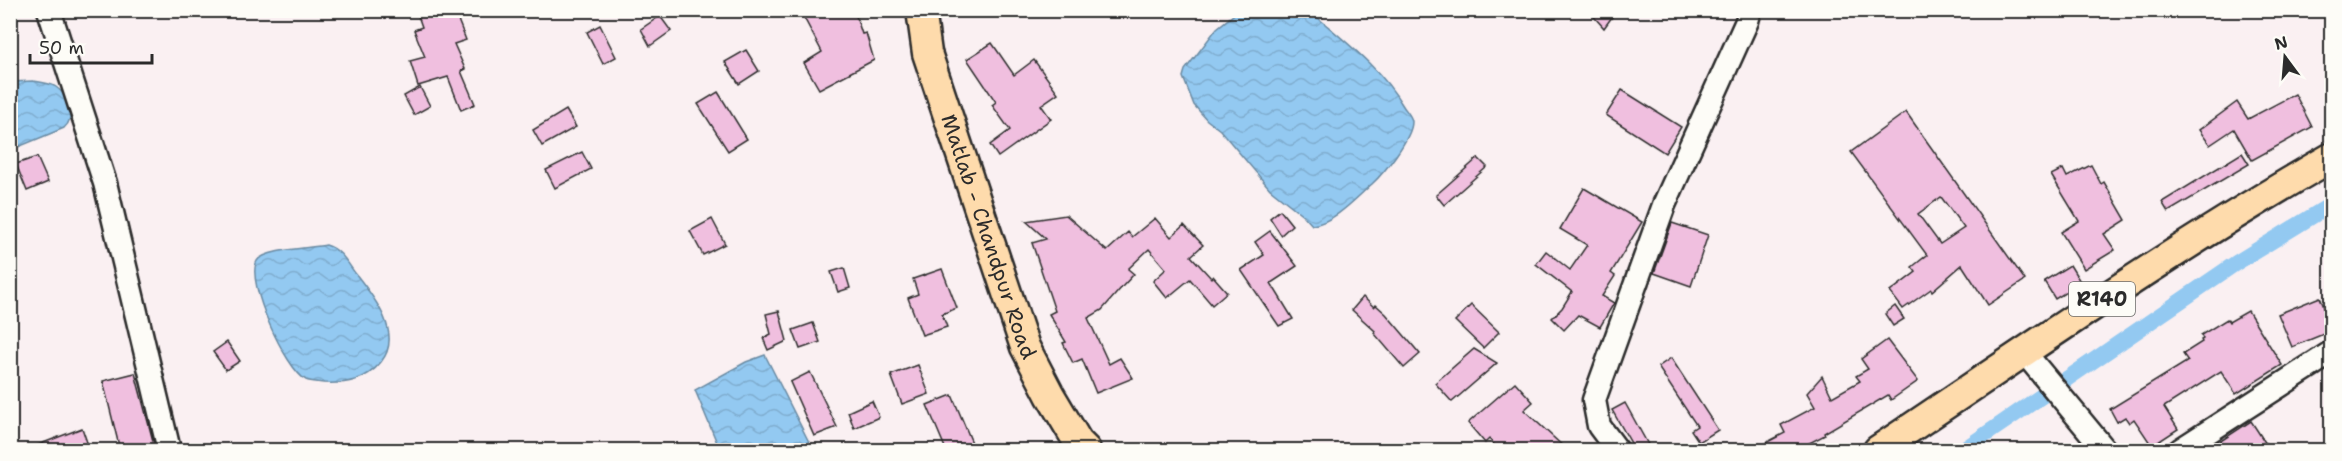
<svg xmlns="http://www.w3.org/2000/svg" width="2342" height="461" font-family="'Shantell Sans',sans-serif">
  <defs>
    <pattern id="water-waves" width="16" height="10" patternUnits="userSpaceOnUse" patternTransform="scale(1.5)"><rect width="16" height="10" fill="#93c9f1"/><path d="M0 5q4-4 8 0t8 0" fill="none" stroke="#7fadcf"/></pattern>
  </defs>
  <rect width="100%" height="100%" fill="#faf0f2"/>
  <filter id="ink" filterUnits="userSpaceOnUse"><feTurbulence type="fractalNoise" baseFrequency=".0167" numOctaves="2"/><feDisplacementMap in="SourceGraphic" scale="12" xChannelSelector="R" yChannelSelector="G"/><feConvolveMatrix kernelMatrix="1 2 1 2 8 2 1 2 1" color-interpolation-filters="sRGB"/></filter>
  <g filter="url(#ink)">
    <g fill="url(#water-waves)" stroke="#698aa2" stroke-width="1.5">
      <path d="M1238,11H1310C1343,40 1380,67 1403,106C1406,111 1412,116 1412,122C1412,138 1383,174 1372,184C1355,199 1335,222 1312,225L1304,216L1270,189L1220,130L1207,120L1194,105L1183,77L1185,70L1217,28Z"/>
      <path d="M33,81C40,82 50,83 56,87C69,96 76,118 64,128L11,150V82Z"/>
      <path d="M326,245C340,249 347,262 355,273C373,296 404,334 381,362C366,381 346,384 324,383C318,382 311,382 306,380C286,369 245,282 257,261C265,249 311,248 326,245Z"/>
      <path d="M765,355L813,450H720L695,390L746,362Z"/>
    </g>
    <g fill="none" stroke-linecap="round" stroke-linejoin="round">
      <path stroke="#93c9f1" stroke-width="16" d="M1963,450L2236,263L2332,204"/>
    </g>
    <g fill="#f0bfdf" stroke="#2b2b2b" stroke-width="1.5" fill-rule="evenodd">
      <path d="M416,10H454L466,40L454,44L465,69L461,71L475,104L461,110L448,77L418,86L410,61L425,57L414,30L422,27Z"/>
      <path d="M800,10H854L862,34L866,33L874,60L819,89L804,63L822,52Z"/>
      <path d="M1588,10H1617L1604,28Z"/>
      <path d="M660,16L671,31L650,46L641,29Z"/>
      <path d="M600,25L616,57L603,64L587,32Z"/>
      <path d="M992,43L1014,75L1034,60L1058,93L1041,105L1051,119L998,157L990,145L1010,130L992,105L996,102L967,59Z"/>
      <path d="M746,50L759,71L739,84L725,62Z"/>
      <path d="M420,87L430,106L414,115L404,96Z"/>
      <path d="M1622,90L1681,127L1665,153L1606,115Z"/>
      <path d="M718,92L747,139L728,151L698,104Z"/>
      <path d="M2295,94L2312,127L2252,160L2234,129L2210,145L2199,130L2237,102L2248,119Z"/>
      <path d="M566,110L576,127L542,146L533,130Z"/>
      <path d="M1906,112L2025,280L1988,305L1962,265L1932,291L1931,289L1903,309L1890,292L1916,272L1912,267L1927,255L1851,152ZM1941,197L1964,228L1940,244L1918,214Z"/>
      <path d="M582,152L591,169L555,188L546,170Z"/>
      <path d="M2242,153L2249,164L2168,212L2162,202Z"/>
      <path d="M37,157L48,182L27,191L16,164Z"/>
      <path d="M1478,158L1487,167L1444,205L1436,195Z"/>
      <path d="M2091,165L2101,184L2104,182L2126,220L2104,234L2115,250L2084,269L2061,232L2079,221L2051,175L2063,169L2067,177Z"/>
      <path d="M1584,188L1642,222L1611,273L1615,276L1602,296L1614,303L1600,327L1578,315L1564,330L1552,318L1562,308L1572,292L1536,264L1546,251L1570,270L1587,245L1560,229Z"/>
      <path d="M1280,210L1292,225L1281,235L1270,218Z"/>
      <path d="M1066,215L1107,251L1128,232L1132,237L1155,218L1171,237L1184,225L1203,245L1191,256L1211,278L1213,276L1227,292L1212,305L1190,279L1167,298L1153,281L1166,269L1149,249L1128,269L1134,274L1122,287L1102,310L1088,318L1109,364L1120,358L1133,378L1096,393L1082,359L1073,363L1063,343L1066,342L1049,314L1055,311L1032,243L1046,239L1026,221Z"/>
      <path d="M712,219L725,244L703,255L690,231Z"/>
      <path d="M1672,223L1708,235L1691,286L1654,273Z"/>
      <path d="M1270,231L1297,266L1271,283L1293,319L1279,326L1241,270L1264,255L1255,242Z"/>
      <path d="M2070,265L2081,283L2055,299L2044,281Z"/>
      <path d="M844,268L850,288L838,292L831,272Z"/>
      <path d="M942,269L957,308L942,314L947,327L922,335L908,298L918,294L913,279Z"/>
      <path d="M1363,297L1374,307L1376,305L1386,314L1420,354L1404,368L1374,333L1375,331L1352,310Z"/>
      <path d="M2320,297L2331,325V331L2292,347L2278,314Z"/>
      <path d="M1471,305L1499,332L1483,348L1455,321Z"/>
      <path d="M1895,306L1904,319L1893,326L1885,314Z"/>
      <path d="M779,311L787,341L768,350L763,338L771,334L766,314Z"/>
      <path d="M2248,311L2282,365L2236,394L2221,371L2164,407L2178,429L2152,446L2134,419L2129,423L2125,417L2117,422L2110,409L2188,361L2183,354L2202,342L2201,340L2203,339L2201,335L2227,319L2229,322Z"/>
      <path d="M813,323L820,342L800,349L793,330Z"/>
      <path d="M1887,340L1918,381L1891,400L1888,395L1824,433L1825,435L1796,450H1752L1785,433L1781,425L1815,407L1807,393L1822,376L1832,397L1860,381L1856,376L1868,369L1861,359Z"/>
      <path d="M227,342L240,361L226,370L213,352Z"/>
      <path d="M1474,349L1497,363L1452,402L1435,383Z"/>
      <path d="M1671,358L1718,430L1699,442L1691,430L1697,426L1658,367Z"/>
      <path d="M918,365L929,394L902,404L891,375Z"/>
      <path d="M810,372L837,427L814,436L790,382Z"/>
      <path d="M135,373L153,441L155,450H120L103,381Z"/>
      <path d="M1515,382L1533,402L1524,410L1567,450H1499L1489,439L1485,443L1468,423Z"/>
      <path d="M952,395L975,450H946L927,405Z"/>
      <path d="M872,401L879,417L854,428L848,412Z"/>
      <path d="M1625,403L1651,450H1635L1612,410Z"/>
      <path d="M2251,421L2270,450H2207Z"/>
      <path d="M82,428L89,448L83,450H25Z"/>
    </g>
    <g fill="none" stroke-linecap="round" stroke-linejoin="round">
      <g stroke="#2b2b2b" stroke-width="27">
        <g id="minor">
          <path d="M49,10L105,183L169,450"/>
          <path d="M2024,352L2105,450"/>
          <path d="M1617,450L1599,426L1594,400L1664,205L1747,21L1750,10"/>
          <path d="M2180,450L2332,352"/>
        </g>
      </g>
      <g stroke="#2b2b2b" stroke-width="33">
        <g id="major">
          <path id="s1" d="M921,10L927,53L1025,347L1050,395L1078,442L1086,450"/>
          <path d="M1878,450C2028,350 2175,247 2332,157"/>
        </g>
      </g>
      <use href="#minor" stroke="#fdfcf7" stroke-width="22"/>
      <use href="#major" stroke="#fedbac" stroke-width="28"/>
    </g>
  </g>
  <g text-anchor="middle" dominant-baseline="central" stroke-width="4.5" stroke-linejoin="round" paint-order="stroke">
    <rect fill="#fdfcf7" stroke="#6a6a68" stroke-width="1.5" x="2069" y="282" width="66" height="34" rx="4.5"/>
    <g font-size="20" font-weight="bold" fill="#2b2b2b">
      <text x="2102" y="299">R140</text>
    </g>
    <g font-size="21" fill="#2b2b2b" stroke="#fdfcf7">
      <text stroke="none"><textPath href="#s1" startOffset="237">Matlab - Chandpur Road</textPath></text>
    </g>
  </g>
  <rect width="2342" height="461" fill="none" stroke="#fdfcf7" stroke-width="36"/>
  <rect x="18" y="18" width="2306" height="425" fill="none" stroke="#2b2b2b" stroke-width="2" filter="url(#ink)"/>
  <g transform="translate(2285 57) rotate(344)" stroke="#fdfcf7" stroke-width="4.5" paint-order="stroke">
  <path d="M0-4.5L10 22L0 15L-10 22Z" fill="#2b2b2b"/>
  <text y="-9" font-size="16" font-weight="bold" text-anchor="middle" fill="#2b2b2b">N</text>
  </g>
  <path d="M30 54v9h122v-9" fill="none" stroke="#2b2b2b" stroke-width="3"/>
  <text x="39" y="54" font-size="18" fill="#2b2b2b" stroke="#fdfcf7" stroke-width="4.5" paint-order="stroke">50 m</text>
</svg>
